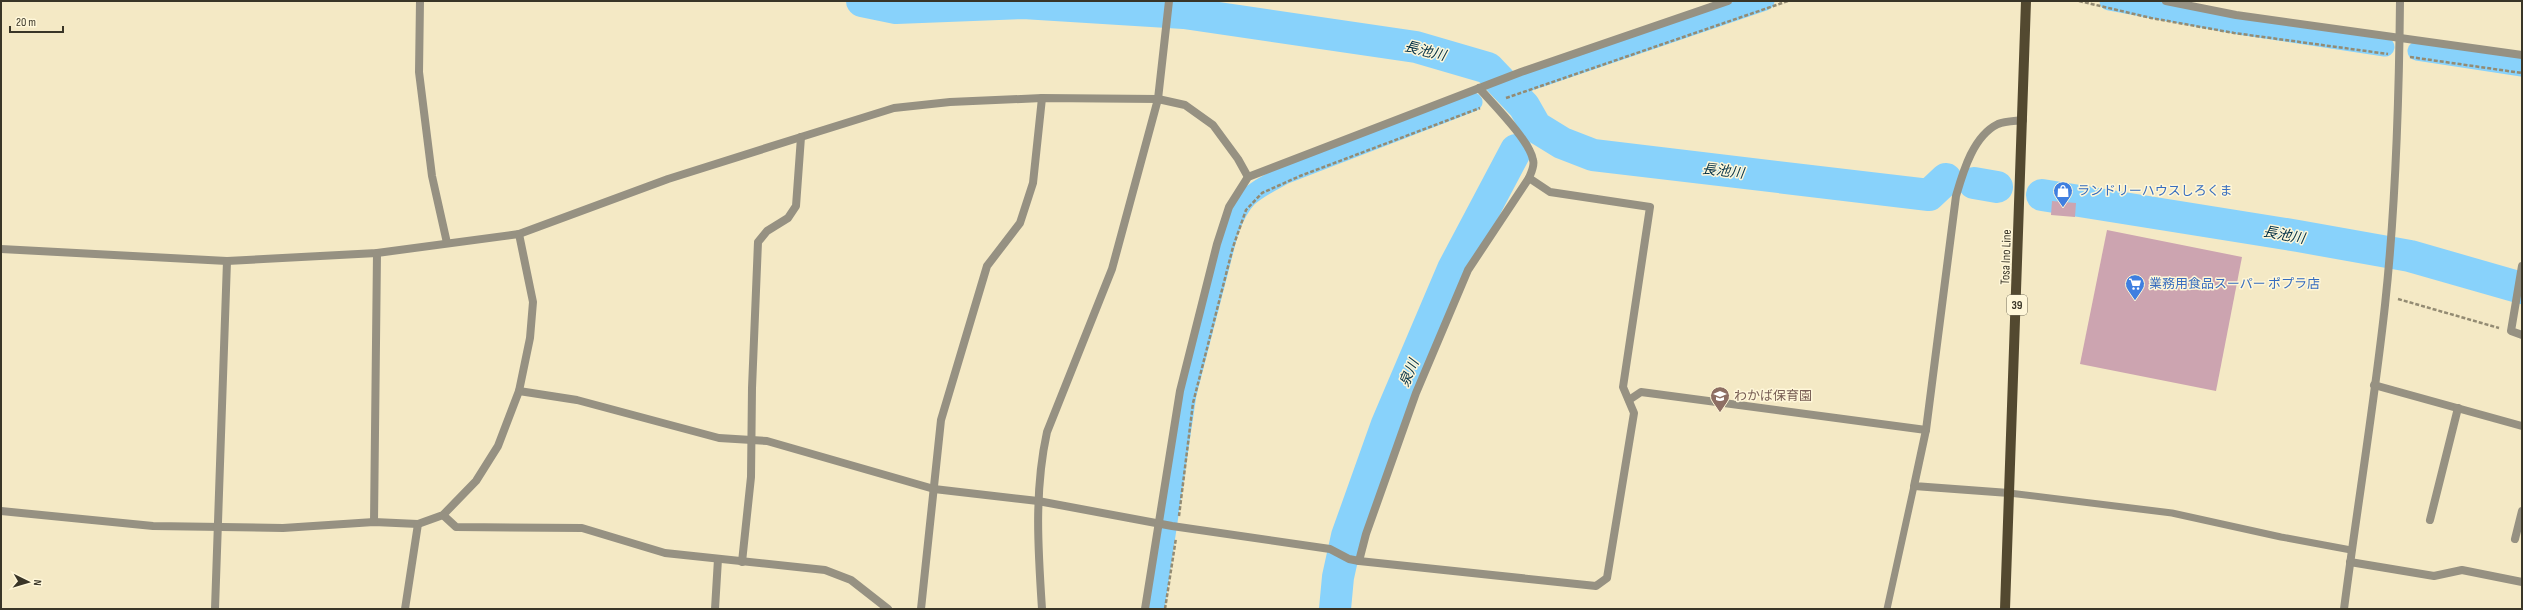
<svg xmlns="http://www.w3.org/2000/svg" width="2523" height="610" font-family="'Sofia Sans Condensed','Noto Sans JP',sans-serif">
  <rect width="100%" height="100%" fill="#f4e9c5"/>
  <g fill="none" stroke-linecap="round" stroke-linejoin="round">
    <g stroke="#88d2fb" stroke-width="19">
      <path d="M2109,1L2239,25L2385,47"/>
      <path d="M2417,51L2522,67"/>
      <path d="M1501,91L1765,1"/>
      <path d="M1155,609L1187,394L1229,231C1243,195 1251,193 1284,175L1473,102"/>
    </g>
    <g stroke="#88d2fb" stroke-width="32">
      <path d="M862,1L896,8L1023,3L1184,13L1416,47L1488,68L1524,106L1536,127L1562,143L1593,155L1929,195L1946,179"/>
      <path d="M1974,183L1997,187"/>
      <path d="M2042,195L2298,236L2410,256L2522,288"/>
      <path d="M1335,609L1338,577L1347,536L1387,424L1453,269L1516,150"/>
    </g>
  </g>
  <g fill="#cca4b0">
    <path d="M2052,201L2076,203L2075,217L2051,215Z"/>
    <path d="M2107,230L2242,257L2216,391L2080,364Z"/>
  </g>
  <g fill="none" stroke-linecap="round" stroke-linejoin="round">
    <g stroke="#938b73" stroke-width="2.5" stroke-dasharray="4 2" stroke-linecap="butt">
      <path d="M2079,1L2151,18L2234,33L2388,54"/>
      <path d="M2410,57L2522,73"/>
      <path d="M1506,98L1788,1"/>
      <path d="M2398,299L2499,328"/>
      <path d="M1179,516L1193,403L1233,247L1246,210L1262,193L1300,176L1480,108"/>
      <path d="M1165,609L1176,538"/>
    </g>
    <g stroke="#969182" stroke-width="7">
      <path d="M2009,493L2172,513L2281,537L2351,550"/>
      <path d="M1887,609L1914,486"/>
    </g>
    <g stroke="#969182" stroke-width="8">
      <path d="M420,1L419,72L432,176L447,243"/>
      <path d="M2166,1L2236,15L2522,55"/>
      <path d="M1,249L227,261L377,253L519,234L668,179L801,137L894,108L950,102L1042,98L1158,99L1185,105L1213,125L1238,159L1248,177"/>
      <path d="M2522,266L2511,331L2522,335"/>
      <path d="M2374,385L2522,426"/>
      <path d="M519,391L577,400L719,438L767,441L934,489L1038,501L1172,526L1330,549L1349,559L1359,561L1596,586L1607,578L1634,413L1623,387L1650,207L1550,192L1529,178"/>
      <path d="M1629,400L1641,392L1926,430L1956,196C1963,172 1973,136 1998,124C2005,121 2016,121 2023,120"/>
      <path d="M1926,430L1914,486L2009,493"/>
      <path d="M1,511L153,526L283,528L374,522L418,524L443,515L476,481L498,446L519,391L530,338L533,302L519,234"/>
      <path d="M443,515L456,527L582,528L665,553L825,570L851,580L888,609"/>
      <path d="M2430,520L2458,408"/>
      <path d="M374,522L377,253"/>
      <path d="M2515,539L2522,511"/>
      <path d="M1359,561L1366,534L1416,393L1468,270L1529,178C1531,173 1535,165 1533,160C1530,141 1493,104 1479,88"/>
      <path d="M742,562L751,477L752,388L758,242L767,231L788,218L796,206L801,137"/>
      <path d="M2350,562L2434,576L2462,570L2522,582"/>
      <path d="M215,609L227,261"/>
      <path d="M405,609L418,524"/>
      <path d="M715,609L718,559"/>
      <path d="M921,609L941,420L987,266L1020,223L1033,183L1042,98"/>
      <path d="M1042,609C1038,549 1034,491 1047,432L1112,269L1158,99L1169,1"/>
      <path d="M1145,609L1180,391L1217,244L1229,207L1248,177L1521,72L1728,1"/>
      <path d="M2344,609C2357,508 2374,406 2385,305C2396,204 2399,102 2400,1"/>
    </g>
    <path stroke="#534930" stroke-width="10" d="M2005,609L2026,1"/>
  </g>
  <defs>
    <g id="shop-pin" transform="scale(1)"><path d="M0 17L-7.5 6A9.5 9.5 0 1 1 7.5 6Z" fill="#3f7fe0" stroke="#fff7d9"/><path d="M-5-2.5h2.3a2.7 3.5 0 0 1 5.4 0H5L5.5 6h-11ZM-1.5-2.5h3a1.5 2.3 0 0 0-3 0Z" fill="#fff"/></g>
    <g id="supermarket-pin" transform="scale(1)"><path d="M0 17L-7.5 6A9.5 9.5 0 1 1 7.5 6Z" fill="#3f7fe0" stroke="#fff7d9"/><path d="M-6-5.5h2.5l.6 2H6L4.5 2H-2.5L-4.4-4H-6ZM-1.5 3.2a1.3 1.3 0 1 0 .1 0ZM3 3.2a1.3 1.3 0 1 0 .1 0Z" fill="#fff"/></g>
    <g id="school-pin" transform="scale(1)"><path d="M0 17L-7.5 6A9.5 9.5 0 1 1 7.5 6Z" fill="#8d6e63" stroke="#fff7d9"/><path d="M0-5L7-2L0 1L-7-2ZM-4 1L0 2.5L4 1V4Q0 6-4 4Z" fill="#fff"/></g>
  </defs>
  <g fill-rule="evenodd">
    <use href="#shop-pin" x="2063" y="191"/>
    <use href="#supermarket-pin" x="2135" y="284"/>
    <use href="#school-pin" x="1720" y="396"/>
  </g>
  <g text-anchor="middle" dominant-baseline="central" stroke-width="3" stroke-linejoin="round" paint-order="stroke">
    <rect fill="#fff7d9" stroke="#746f5c" stroke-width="1" x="2007" y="295" width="20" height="20" rx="3"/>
    <g font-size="12" font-weight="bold" fill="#393527">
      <text x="2017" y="305">39</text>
    </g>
    <g font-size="13" fill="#366cbe" stroke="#fff7d9" text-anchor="start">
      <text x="2077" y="191">ランドリーハウスしろくま</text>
      <text x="2149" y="284">業務用食品スーパー ポプラ店</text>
    </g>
    <g font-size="13" fill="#393527" stroke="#fff7d9">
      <text transform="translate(2006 257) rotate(-88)">Tosa Ino Line</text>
    </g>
    <g font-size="13" fill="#785e54" stroke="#fff7d9" text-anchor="start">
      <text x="1734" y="396">わかば保育園</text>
    </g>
    <g font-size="14" font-style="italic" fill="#063348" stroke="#fff7d9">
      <text transform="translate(1425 51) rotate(14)">長池川</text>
      <text transform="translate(1723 171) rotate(7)">長池川</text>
      <text transform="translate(2284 235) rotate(10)">長池川</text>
      <text transform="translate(1409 373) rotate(-67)">泉川</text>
    </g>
  </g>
  <rect width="2523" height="610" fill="none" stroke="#393527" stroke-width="4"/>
  <g transform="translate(28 582) rotate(95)" stroke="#fff7d9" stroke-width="3" paint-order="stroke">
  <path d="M0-3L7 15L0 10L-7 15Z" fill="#393527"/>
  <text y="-6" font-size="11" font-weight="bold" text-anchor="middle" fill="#393527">N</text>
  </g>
  <path d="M10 26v6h53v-6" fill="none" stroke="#393527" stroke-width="2"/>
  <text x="16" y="26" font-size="12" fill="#393527" stroke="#fff7d9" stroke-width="3" paint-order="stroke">20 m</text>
</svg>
